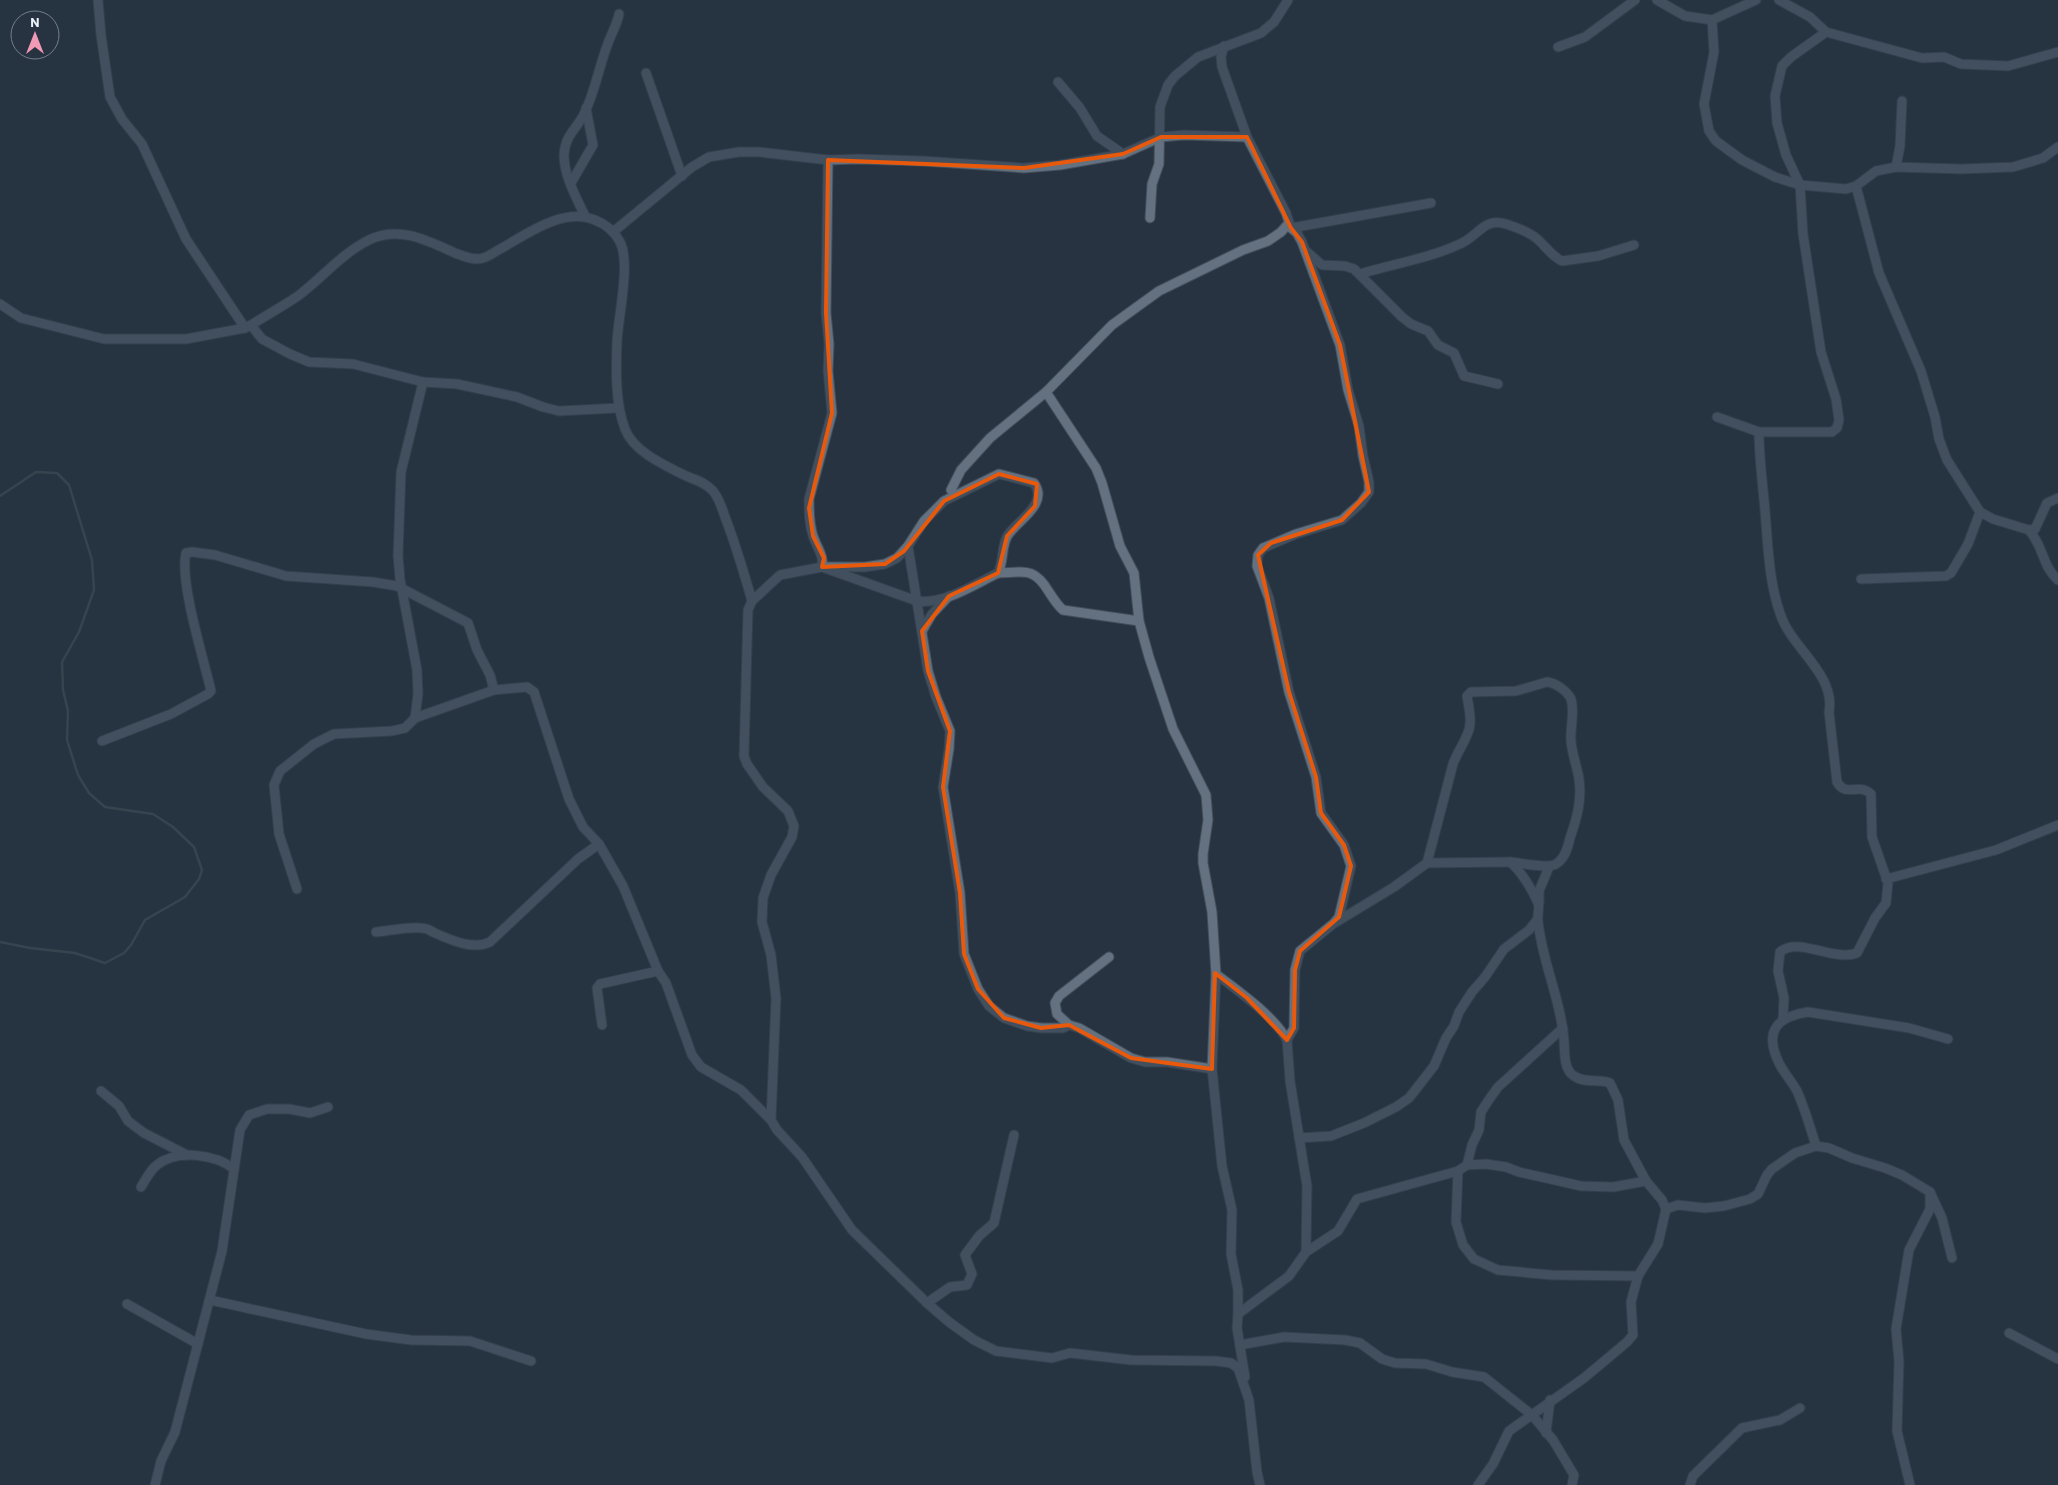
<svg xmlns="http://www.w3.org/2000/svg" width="2058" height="1485" font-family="Barlow,sans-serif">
  <rect width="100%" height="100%" fill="#273341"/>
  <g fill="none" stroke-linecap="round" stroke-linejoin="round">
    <path stroke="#495a5f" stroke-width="2.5" d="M0,496L36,472L57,473L69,485L92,560L94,590L79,632L62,662L63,690L68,711L67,740L78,775L89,793L105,807L153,814L173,827L194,847L202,870L199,879L185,897L145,920L131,945L124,953L105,963L75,953L30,948L0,942"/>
    <g stroke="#434e5a" stroke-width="11">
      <g id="street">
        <path d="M98,0L101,35L110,97L122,119L142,144L186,239L245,328"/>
        <path d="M1657,0L1685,16L1712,20L1756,0"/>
        <path d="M1779,0L1810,17L1826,32L1922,58L1944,57L1961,64L2008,66L2058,52"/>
        <path d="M1712,20L1714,52L1704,104L1709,131L1716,141L1742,160L1775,177L1800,185L1846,189L1856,186L1876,171L1896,167L1961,169L2013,167L2043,158L2058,147"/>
        <path d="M1224,46L1221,57L1222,67L1247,137L1286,213L1291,228L1297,233L1302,242L1340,345L1348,390L1359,426L1363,456L1369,482V492L1361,503L1342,520L1296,534L1263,548L1258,555L1257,566L1269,598L1289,692L1316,777L1321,813L1344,845L1351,866L1339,917L1335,922"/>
        <path d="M1558,47L1585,37L1635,0"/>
        <path d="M646,73L682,176"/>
        <path d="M1058,82L1080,108L1097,136L1123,154"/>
        <path d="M1896,167L1900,146L1902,101"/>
        <path d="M571,183L593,145L586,108"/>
        <path d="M1856,186L1879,273L1921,371L1935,417L1939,439L1947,460L1980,512L1993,519L2029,530L2035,529L2047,503L2058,498"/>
        <path d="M585,216C576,197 564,176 564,155C565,135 576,130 584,114C594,95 599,67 607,46C611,34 617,25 619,14"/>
        <path d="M1150,218L1152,184L1159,164L1160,107L1168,85L1175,76L1198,57L1261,33L1274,22L1288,0"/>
        <path d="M1291,228L1431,203"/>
        <path d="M613,232L692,167L709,157L739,152H759L828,160L859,159L924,161L1024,168L1060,165L1123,154L1161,137L1184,135L1247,137"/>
        <path d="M1305,250L1322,265L1345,266L1354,269L1402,317L1411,324L1428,331L1438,345L1454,353L1464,376L1498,384"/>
        <path d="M1360,274C1393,264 1431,258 1462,243C1480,234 1485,216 1509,225C1518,228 1529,232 1536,238C1545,245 1551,256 1562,261L1598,256L1634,245"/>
        <path d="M0,304L21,318L104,339H186L245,328L251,325C267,315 283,306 298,296C322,278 343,252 371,239C401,226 428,241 455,253C463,256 474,261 483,258C490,256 496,251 502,248C528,233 564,207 595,220C605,224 615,232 620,242C631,263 618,317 617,342C616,370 615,403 625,429C633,451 664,465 684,475C694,480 704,481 713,491C719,498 722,508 725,517C736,545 744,573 752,601"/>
        <path d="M251,325L262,339L290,354L309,362L353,364L423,382L457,384L517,397L543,407L559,411L618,408"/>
        <path d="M1046,392L1096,468L1102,483L1120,546L1134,573L1139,621L1149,657L1173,729L1206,795L1208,820L1203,854V863L1212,912L1216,974C1239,992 1273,1015 1287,1040"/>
        <path d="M1717,417L1759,432H1832L1837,428L1839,420L1836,399L1821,352L1803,234L1800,185L1786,155L1777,123L1775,96L1782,66L1791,57L1826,32"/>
        <path d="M1759,432C1759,459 1763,485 1765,511C1768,546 1769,584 1781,616C1792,648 1836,675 1829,712L1837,782C1846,798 1858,782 1871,794L1872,837L1888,883L1886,903L1875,918L1857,953C1833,962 1798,936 1780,952L1778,971L1784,998L1783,1019"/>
        <path d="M951,490L961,470L990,438L1046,392L1112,325L1159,291L1243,250L1268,241L1281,232L1289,223"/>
        <path d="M2029,530C2044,547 2042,566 2058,580"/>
        <path d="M908,546L928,671L936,697L950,731L949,749L943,787L960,893L964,954L978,989L989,1006L1004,1018L1027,1026L1041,1028H1063L1069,1025"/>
        <path d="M822,567C824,555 817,548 813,536C809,524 809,512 809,499L832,413L828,371L829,344L826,313L828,160"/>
        <path d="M998,573C1025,572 1034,567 1049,592C1053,598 1057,605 1063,610L1139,621"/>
        <path d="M1861,579L1946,576L1951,573L1968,544L1980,512"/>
        <path d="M922,631L932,614L949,596"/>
        <path d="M415,718L418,694L417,670L400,579L398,556L401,472L423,382"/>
        <path d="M102,741L171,714L208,694L211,691C204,660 179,581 186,553L192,552L215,555L286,576L373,582L397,586L468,623L477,650L490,675L494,690"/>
        <path d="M1427,863L1453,764C1457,753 1463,745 1467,735C1473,723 1469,709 1467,696L1471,692L1516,691L1547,682C1556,683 1567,691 1571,699C1575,712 1570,728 1571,741C1572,754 1577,766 1579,779C1582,800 1577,818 1570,838C1568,847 1565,859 1556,864C1548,869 1521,863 1511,862"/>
        <path d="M1886,879L1996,850L2058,825"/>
        <path d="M297,889L279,834L274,785L280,771L314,744L334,734L392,731L405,728L415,718L494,690L527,687L534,692L569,799L583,827L599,844L623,886L658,971L666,983L692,1055L701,1067L741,1090L771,1120L777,1130L802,1157L852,1230L927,1303L949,1322L974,1340L996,1351L1052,1358L1070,1353L1131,1360L1216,1361L1231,1363L1238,1368L1249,1400L1257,1472L1260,1485"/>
        <path d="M1539,904V891L1549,867"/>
        <path d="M376,932C389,931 415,925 427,929C430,930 434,933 437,934C453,941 474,950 490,942L578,859L599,844"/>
        <path d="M1109,957L1059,996L1055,1003L1057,1014L1069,1025L1079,1028L1131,1058L1145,1062H1167L1212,1069"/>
        <path d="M1216,974L1212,1069L1222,1166L1232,1210L1231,1254L1238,1290V1314"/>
        <path d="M602,1025L597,988L600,984L658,971"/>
        <path d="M101,1091L119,1106L128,1121L144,1133L187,1155"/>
        <path d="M771,1120L776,998L771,955L762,922L763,898L771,875L792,837L794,826L788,811L763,787L747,764L744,756L748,610L752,601L780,575L822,567H865L885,564L897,558L908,546L924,521L944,501L999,474L1034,483C1049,504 1018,520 1008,535C1001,545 1004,562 998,573C975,584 944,605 917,601L822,567"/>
        <path d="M1299,1138L1331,1136L1364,1123L1396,1107L1409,1098L1434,1066L1446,1038L1454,1026L1459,1012L1472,992L1485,977L1504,949L1529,930L1537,920"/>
        <path d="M1816,1146C1810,1127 1805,1109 1797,1091C1792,1082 1785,1074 1780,1065C1764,1034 1774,1017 1808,1012L1909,1028L1948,1039"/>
        <path d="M1467,1165L1486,1164L1506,1167L1519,1172L1581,1186L1613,1187L1646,1181"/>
        <path d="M1458,1171L1456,1222L1463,1245L1474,1259L1498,1270L1552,1275L1638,1276"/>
        <path d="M141,1187C145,1181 150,1170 157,1165C177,1149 215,1154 234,1169"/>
        <path d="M1666,1209L1678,1205L1705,1208L1724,1206L1750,1199L1758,1194L1767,1175L1772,1169L1795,1153L1816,1146L1829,1148L1852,1158L1885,1168L1902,1175L1930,1192L1942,1218L1952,1258"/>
        <path d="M1306,1252L1338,1231L1357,1199L1458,1171L1467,1165L1472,1145L1479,1130L1481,1112L1488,1101L1498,1087L1563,1028"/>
        <path d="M210,1300L366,1334L411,1340L470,1341L531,1361"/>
        <path d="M927,1303L950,1287L967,1285L972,1274L965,1255L979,1236L994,1223L1014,1135"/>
        <path d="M127,1304L198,1344"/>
        <path d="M2009,1333L2058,1359"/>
        <path d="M1240,1345L1284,1337L1345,1340L1360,1343L1382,1359L1395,1363L1426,1364L1452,1372L1484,1377L1532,1415L1553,1440L1574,1475L1572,1485"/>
        <path d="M1245,1377L1237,1328L1238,1314L1289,1276L1306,1252L1307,1186L1290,1081L1287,1040L1294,1028L1295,970L1300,951L1333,924L1394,887L1427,863L1510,862C1521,871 1532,889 1538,903C1540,908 1537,915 1538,921C1542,962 1561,1000 1564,1040C1565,1052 1563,1069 1574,1076C1585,1084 1599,1078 1610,1083L1618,1100L1624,1140L1646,1181L1662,1200L1666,1209L1658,1244L1638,1276L1631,1302L1633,1335L1627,1342L1584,1378L1509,1431L1493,1464L1478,1485"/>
        <path d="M1546,1433L1550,1400"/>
        <path d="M155,1485L161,1461L175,1432L222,1251L240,1130L249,1115L267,1109H289L310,1113L328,1107"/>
        <path d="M1690,1485L1693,1476L1742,1428L1780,1420L1800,1408"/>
        <path d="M1910,1485L1897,1431L1899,1361L1896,1329L1909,1250L1930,1209V1192"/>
      </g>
    </g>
    <use href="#street" stroke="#637180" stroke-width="9"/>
  </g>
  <path d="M0 0H2058V1485H0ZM1161,137H1247L1291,228L1302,242L1340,345L1369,492L1342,520L1271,543L1258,555L1289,692L1316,777L1321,813L1344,845L1351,866L1339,917L1300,951L1295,970L1294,1028L1287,1040L1247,998L1215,973L1212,1069L1131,1058L1069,1025L1041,1028L1004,1018L978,989L964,954L960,893L943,787L950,731L928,671L922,631L949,596L998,573L1007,536L1035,506L1037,484L999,474L944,501L904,551L885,564L822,567L824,558L813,536L809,508L832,413L826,313L828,160L1024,168L1123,154Z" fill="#273341" fill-opacity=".55" fill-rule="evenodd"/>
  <path fill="none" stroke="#e8590c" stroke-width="4" stroke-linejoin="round" d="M1161,137H1247L1291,228L1302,242L1340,345L1369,492L1342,520L1271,543L1258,555L1289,692L1316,777L1321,813L1344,845L1351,866L1339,917L1300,951L1295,970L1294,1028L1287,1040L1247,998L1215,973L1212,1069L1131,1058L1069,1025L1041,1028L1004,1018L978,989L964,954L960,893L943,787L950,731L928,671L922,631L949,596L998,573L1007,536L1035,506L1037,484L999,474L944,501L904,551L885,564L822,567L824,558L813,536L809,508L832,413L826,313L828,160L1024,168L1123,154Z"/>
  <g transform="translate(35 35)"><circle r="24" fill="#273341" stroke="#757f8b"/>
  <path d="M0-4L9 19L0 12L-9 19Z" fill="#f09ab6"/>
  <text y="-8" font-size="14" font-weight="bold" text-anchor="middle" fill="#e9f1fa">N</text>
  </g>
</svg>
